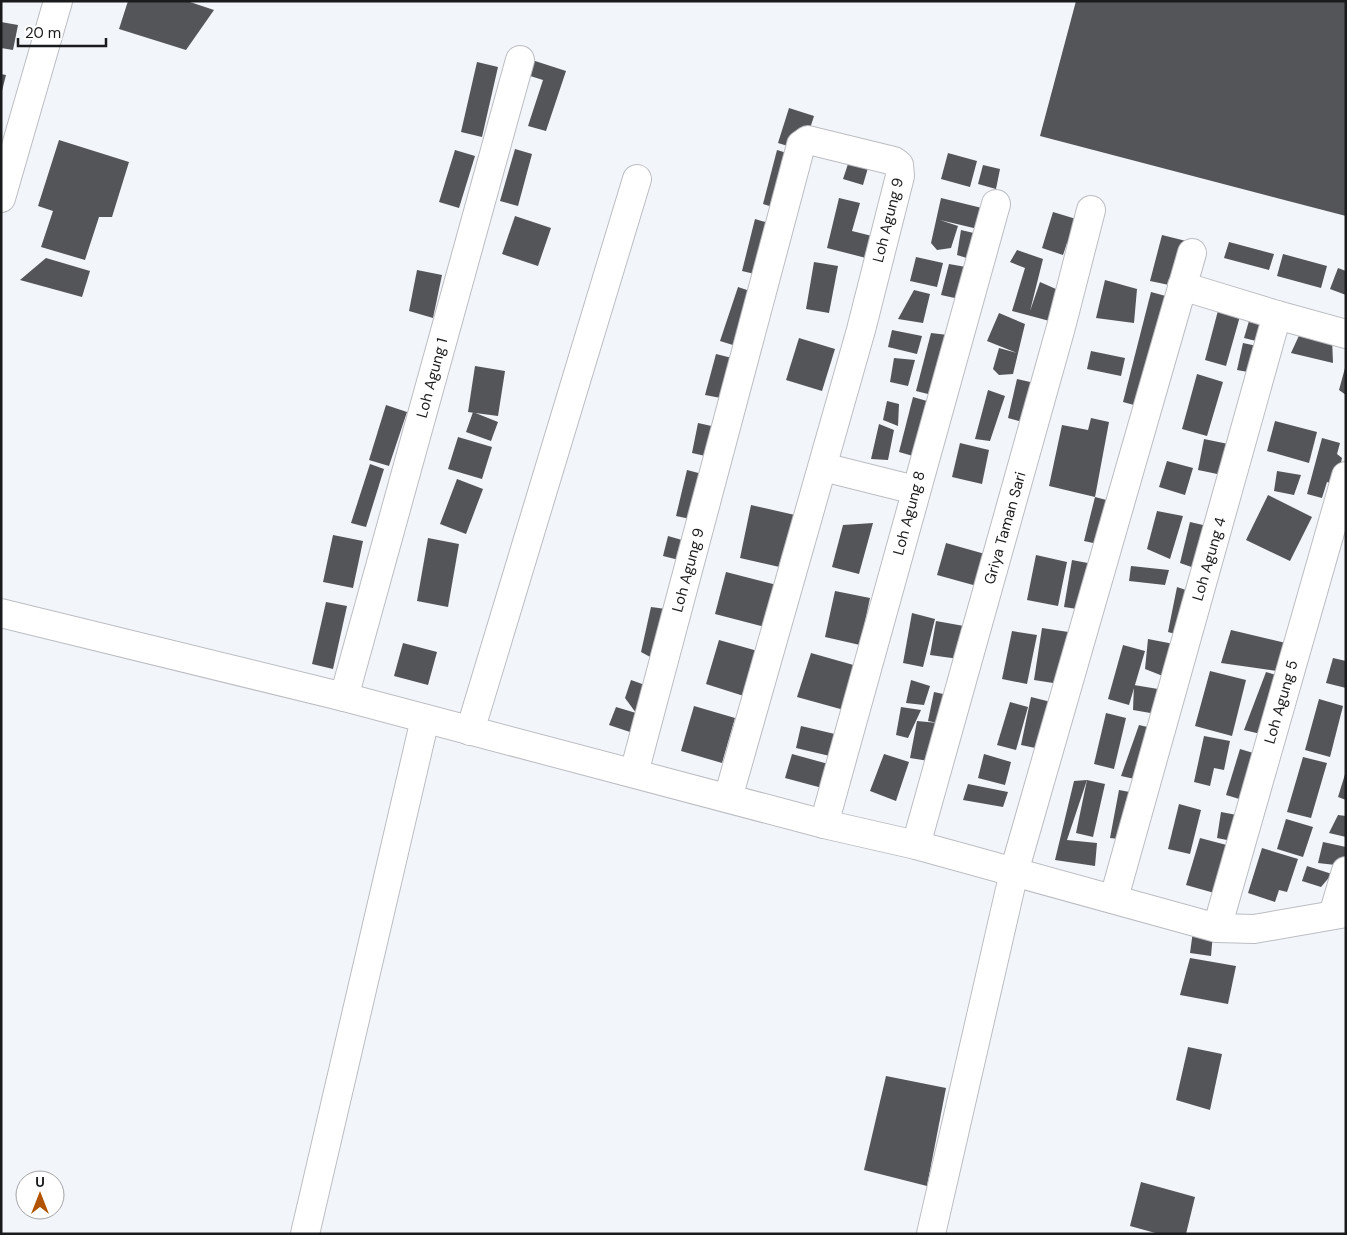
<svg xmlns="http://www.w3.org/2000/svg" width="1347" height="1235" font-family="'DM Sans',sans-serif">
  <rect width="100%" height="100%" fill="#f2f5fa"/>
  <g fill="#535559">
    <path d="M128,1H187L214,10L186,50L119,29Z"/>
    <path d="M1076,1H1346V216L1040,136Z"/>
    <path d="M1,22L18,25L13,50L1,48Z"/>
    <path d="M532,60L566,71L546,131L528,126L543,80L527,75Z"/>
    <path d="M477,62L498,67L482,137L461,132Z"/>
    <path d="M1,74L6,75L2,91H1Z"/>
    <path d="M789,108L814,116L807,138L791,147L778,143Z"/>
    <path d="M59,140L129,162L112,217H99L85,260L41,247L53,211L38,206Z"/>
    <path d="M515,149L532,154L518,206L500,201Z"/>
    <path d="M455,150L475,156L459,208L439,202Z"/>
    <path d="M777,150L790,154L776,208L763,204Z"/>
    <path d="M948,153L977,161L970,187L941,179Z"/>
    <path d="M851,155L870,161L863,185L843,179Z"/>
    <path d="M983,165L1000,169L996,189L978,184Z"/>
    <path d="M839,198L860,203L852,231L876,237L870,259L827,248Z"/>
    <path d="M941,198L986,209L982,230L940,220L958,226L951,248L937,250L931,243Z"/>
    <path d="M1053,212L1086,222L1079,246L1067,243L1063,255L1042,248Z"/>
    <path d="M515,216L551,228L538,266L502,254Z"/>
    <path d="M755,219L772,224L759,275L742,271Z"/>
    <path d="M961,230L978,234L970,259L957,255Z"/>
    <path d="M1162,235L1186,241L1174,286L1150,281Z"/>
    <path d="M1229,242L1274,254L1269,270L1224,258Z"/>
    <path d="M1017,250L1043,259L1030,311L1040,282L1065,293L1057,323L1012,311L1025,268L1010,262Z"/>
    <path d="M1283,254L1327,266L1321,288L1277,276Z"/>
    <path d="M916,257L943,263L937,287L910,281Z"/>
    <path d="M46,258L90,271L82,297L20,280Z"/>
    <path d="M814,262L838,266L829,313L806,309Z"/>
    <path d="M949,264L977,269L964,300L941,295Z"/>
    <path d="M1338,268L1346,271V295L1330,289Z"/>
    <path d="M417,270L442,275L433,318L409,311Z"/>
    <path d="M1105,280L1137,289L1134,323L1096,318Z"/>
    <path d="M738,287L753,292L736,346L720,341Z"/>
    <path d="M914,290L930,294L923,323L898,319Z"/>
    <path d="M1151,292L1173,298L1145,408L1123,402Z"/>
    <path d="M1220,303L1242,309L1226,366L1205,360Z"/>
    <path d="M999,313L1025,324L1013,374L999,375L993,369L999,348L1017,353L987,341Z"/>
    <path d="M1249,321L1268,326V344L1244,338Z"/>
    <path d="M1302,329L1332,338L1333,363L1291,353Z"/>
    <path d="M892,330L922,336L917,354L888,347Z"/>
    <path d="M931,333L948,335L936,396L916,391Z"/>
    <path d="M799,338L835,349L822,391L786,380Z"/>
    <path d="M1243,343L1266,348L1259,374L1237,370Z"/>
    <path d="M1091,351L1125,358L1121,376L1087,369Z"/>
    <path d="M716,354L736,359L726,399L705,395Z"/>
    <path d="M894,358L915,360L908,386L890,382Z"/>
    <path d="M475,366L505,371L498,416L468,412Z"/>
    <path d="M1345,368L1346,369V395L1339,390Z"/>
    <path d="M1197,374L1223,382L1207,436L1182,429Z"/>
    <path d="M1017,379L1039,384L1030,424L1008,418Z"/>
    <path d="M988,390L1005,396L990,441L975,439Z"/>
    <path d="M913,397L934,403L913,456L899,452Z"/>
    <path d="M887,401L899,404L898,426L883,420Z"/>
    <path d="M386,405L407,412L389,466L369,460Z"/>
    <path d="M473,412L498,422L491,441L466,432Z"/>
    <path d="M1091,418L1109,422L1095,497L1049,486L1062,425L1088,430Z"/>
    <path d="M1275,421L1317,432L1309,463L1267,451Z"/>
    <path d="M698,423L716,427L710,457L692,453Z"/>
    <path d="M879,424L894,430L888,460L871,459Z"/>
    <path d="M458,437L492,447L482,479L448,469Z"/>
    <path d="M1322,438L1340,443L1337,454L1342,458L1336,485L1327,482L1322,498L1307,494Z"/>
    <path d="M1204,439L1233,445L1227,476L1198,470Z"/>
    <path d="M960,443L989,450L982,484L952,477Z"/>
    <path d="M1167,461L1193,468L1185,495L1159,487Z"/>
    <path d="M370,464L384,469L366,527L351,523Z"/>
    <path d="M687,470L706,475L695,520L676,516Z"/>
    <path d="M1277,471L1301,475L1294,495L1274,491Z"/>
    <path d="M457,479L483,489L466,534L440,524Z"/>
    <path d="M1268,495L1312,517L1290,561L1246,540Z"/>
    <path d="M1095,497L1118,503L1107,546L1084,541Z"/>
    <path d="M751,505L795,515L784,568L740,558Z"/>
    <path d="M1157,511L1183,516L1170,559L1147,549Z"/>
    <path d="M1190,522L1216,528L1203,571L1180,563Z"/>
    <path d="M873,523L859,574L832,567L843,525Z"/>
    <path d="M333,535L363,541L353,588L323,582Z"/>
    <path d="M668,536L689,542L683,561L663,556Z"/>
    <path d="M428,538L459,544L448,607L417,601Z"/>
    <path d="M946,543L992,556L984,588L937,575Z"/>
    <path d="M1036,555L1067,562L1058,606L1027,600Z"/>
    <path d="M1072,560L1093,564L1084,610L1064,607Z"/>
    <path d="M1131,566L1169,570L1165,585L1129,581Z"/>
    <path d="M726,572L777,585L765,627L715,614Z"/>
    <path d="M1177,587L1198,594L1186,637L1168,632Z"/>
    <path d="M835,591L870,598L860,645L825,637Z"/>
    <path d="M326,602L347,606L333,669L312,664Z"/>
    <path d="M651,607L666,609L654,659L641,652Z"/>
    <path d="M912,613L935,619L923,667L903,663Z"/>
    <path d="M936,621L964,626L959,659L930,655Z"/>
    <path d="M1042,628L1075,633L1066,685L1034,680Z"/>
    <path d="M1231,630L1290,644L1284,672L1221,663Z"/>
    <path d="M1012,631L1037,635L1027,684L1002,679Z"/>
    <path d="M1148,639L1179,645L1168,678L1145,669Z"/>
    <path d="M719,640L761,652L747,697L706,684Z"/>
    <path d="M403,643L437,652L428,685L394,676Z"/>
    <path d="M1123,645L1145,651L1129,705L1108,699Z"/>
    <path d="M811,653L857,666L844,710L797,697Z"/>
    <path d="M1333,658L1346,661V688L1326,683Z"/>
    <path d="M1210,671L1246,680L1232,736L1195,726Z"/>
    <path d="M1266,672L1287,678L1269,736L1244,730Z"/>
    <path d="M631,680L645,685L636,713L625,698Z"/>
    <path d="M911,680L930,686L924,705L906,703Z"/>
    <path d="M1134,685L1170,691L1162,715L1133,710Z"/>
    <path d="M934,692L957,697L935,762L910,758L917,721L938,723L928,721Z"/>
    <path d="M1031,697L1055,703L1045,750L1021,745Z"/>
    <path d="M1319,699L1343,706L1330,757L1305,750Z"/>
    <path d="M1010,702L1028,707L1016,750L997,745Z"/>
    <path d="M694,706L735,718L722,763L681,751Z"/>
    <path d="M616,707L636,713L630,732L609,725Z"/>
    <path d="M901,707L921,710L908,738L896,735Z"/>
    <path d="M1106,713L1126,718L1114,769L1094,764Z"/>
    <path d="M1139,725L1160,730L1144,781L1121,776Z"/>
    <path d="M801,726L839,735L834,757L796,748Z"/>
    <path d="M1204,736L1230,741L1224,770L1214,768L1210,786L1194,782Z"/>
    <path d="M1240,749L1260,755L1246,801L1226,795Z"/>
    <path d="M792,754L832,765L826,789L785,778Z"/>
    <path d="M884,754L909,762L896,801L870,791Z"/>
    <path d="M984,754L1011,762L1005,785L978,778Z"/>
    <path d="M1303,757L1327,763L1311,818L1287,812Z"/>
    <path d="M1346,771V800L1338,797Z"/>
    <path d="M1087,780L1105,784L1093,837L1076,833Z"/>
    <path d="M1087,780L1067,840L1097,843L1095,866L1055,860L1074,781Z"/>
    <path d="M968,784L1008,792L1003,807L963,800Z"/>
    <path d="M1119,790L1135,793L1127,840L1110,838Z"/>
    <path d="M1179,804L1201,810L1190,854L1168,849Z"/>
    <path d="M1221,812L1242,816L1237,842L1217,838Z"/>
    <path d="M1338,815L1346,816V837L1329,833Z"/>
    <path d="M1286,819L1313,827L1303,857L1277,849Z"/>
    <path d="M1200,838L1238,848L1225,896L1186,885Z"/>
    <path d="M1323,842L1346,847L1344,866L1318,863Z"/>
    <path d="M1262,848L1298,859L1287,892L1279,890L1275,902L1248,893Z"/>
    <path d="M1307,866L1332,874L1321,887L1302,881Z"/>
    <path d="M1193,931L1213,933L1211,956L1190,953Z"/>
    <path d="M1190,958L1236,966L1228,1004L1180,995Z"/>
    <path d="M1188,1047L1222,1054L1210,1110L1176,1100Z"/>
    <path d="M886,1076L946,1088L927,1186L864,1170Z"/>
    <path d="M1141,1182L1195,1197L1186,1234H1159L1130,1226Z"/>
  </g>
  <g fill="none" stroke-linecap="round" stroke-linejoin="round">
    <g stroke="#bbbdc2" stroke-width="30">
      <g id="street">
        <path d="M1277,315L1346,334"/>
        <path d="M823,467L915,490"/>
        <path d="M1,613L344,697L824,824L916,845L1217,928L1254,929L1346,913"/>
        <path d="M344,697L520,60"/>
        <path d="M470,731L637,179"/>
        <path d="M634,773L801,145L808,140L894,161L899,165L900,176L861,330L728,798"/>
        <path d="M824,824L996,204"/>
        <path d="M916,845L1061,327L1091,210"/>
        <path d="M1114,898L1277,315L1182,286"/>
        <path d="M1333,915L1346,871"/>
        <path d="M1217,928L1346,476"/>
        <path d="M305,1234L425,719"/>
        <path d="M931,1234L1014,872L1192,253"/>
      </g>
    </g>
    <g stroke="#bbbdc2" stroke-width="30">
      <path id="secondary" d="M1,198L58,1"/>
    </g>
    <use href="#street" stroke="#fff" stroke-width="28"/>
    <use href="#secondary" stroke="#fff" stroke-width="28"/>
  </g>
  <g text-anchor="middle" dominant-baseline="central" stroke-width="5" stroke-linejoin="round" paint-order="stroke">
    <g font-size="15" fill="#1a1b1d" stroke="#fff">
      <text transform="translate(888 220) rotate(-76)">Loh Agung 9</text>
      <text transform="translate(432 378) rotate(-75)">Loh Agung 1</text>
      <text transform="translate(909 513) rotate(-75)">Loh Agung 8</text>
      <text transform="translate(1005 528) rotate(-74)">Griya Taman Sari</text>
      <text transform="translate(1209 559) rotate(-74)">Loh Agung 4</text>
      <text transform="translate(688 570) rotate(-75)">Loh Agung 9</text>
      <text transform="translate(1281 702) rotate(-74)">Loh Agung 5</text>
    </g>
  </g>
  <rect width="1347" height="1235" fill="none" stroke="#1a1b1d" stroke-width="5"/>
  <g transform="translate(40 1195)"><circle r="24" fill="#ffffff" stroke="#a3a4a5"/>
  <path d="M0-4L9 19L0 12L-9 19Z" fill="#b15300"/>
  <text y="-8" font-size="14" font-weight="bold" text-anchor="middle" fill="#1a1b1d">U</text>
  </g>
  <path d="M18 38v8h88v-8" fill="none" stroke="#1a1b1d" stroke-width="2.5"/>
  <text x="25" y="38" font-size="15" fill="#1a1b1d" stroke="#ffffff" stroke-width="4" paint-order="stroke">20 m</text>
</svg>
